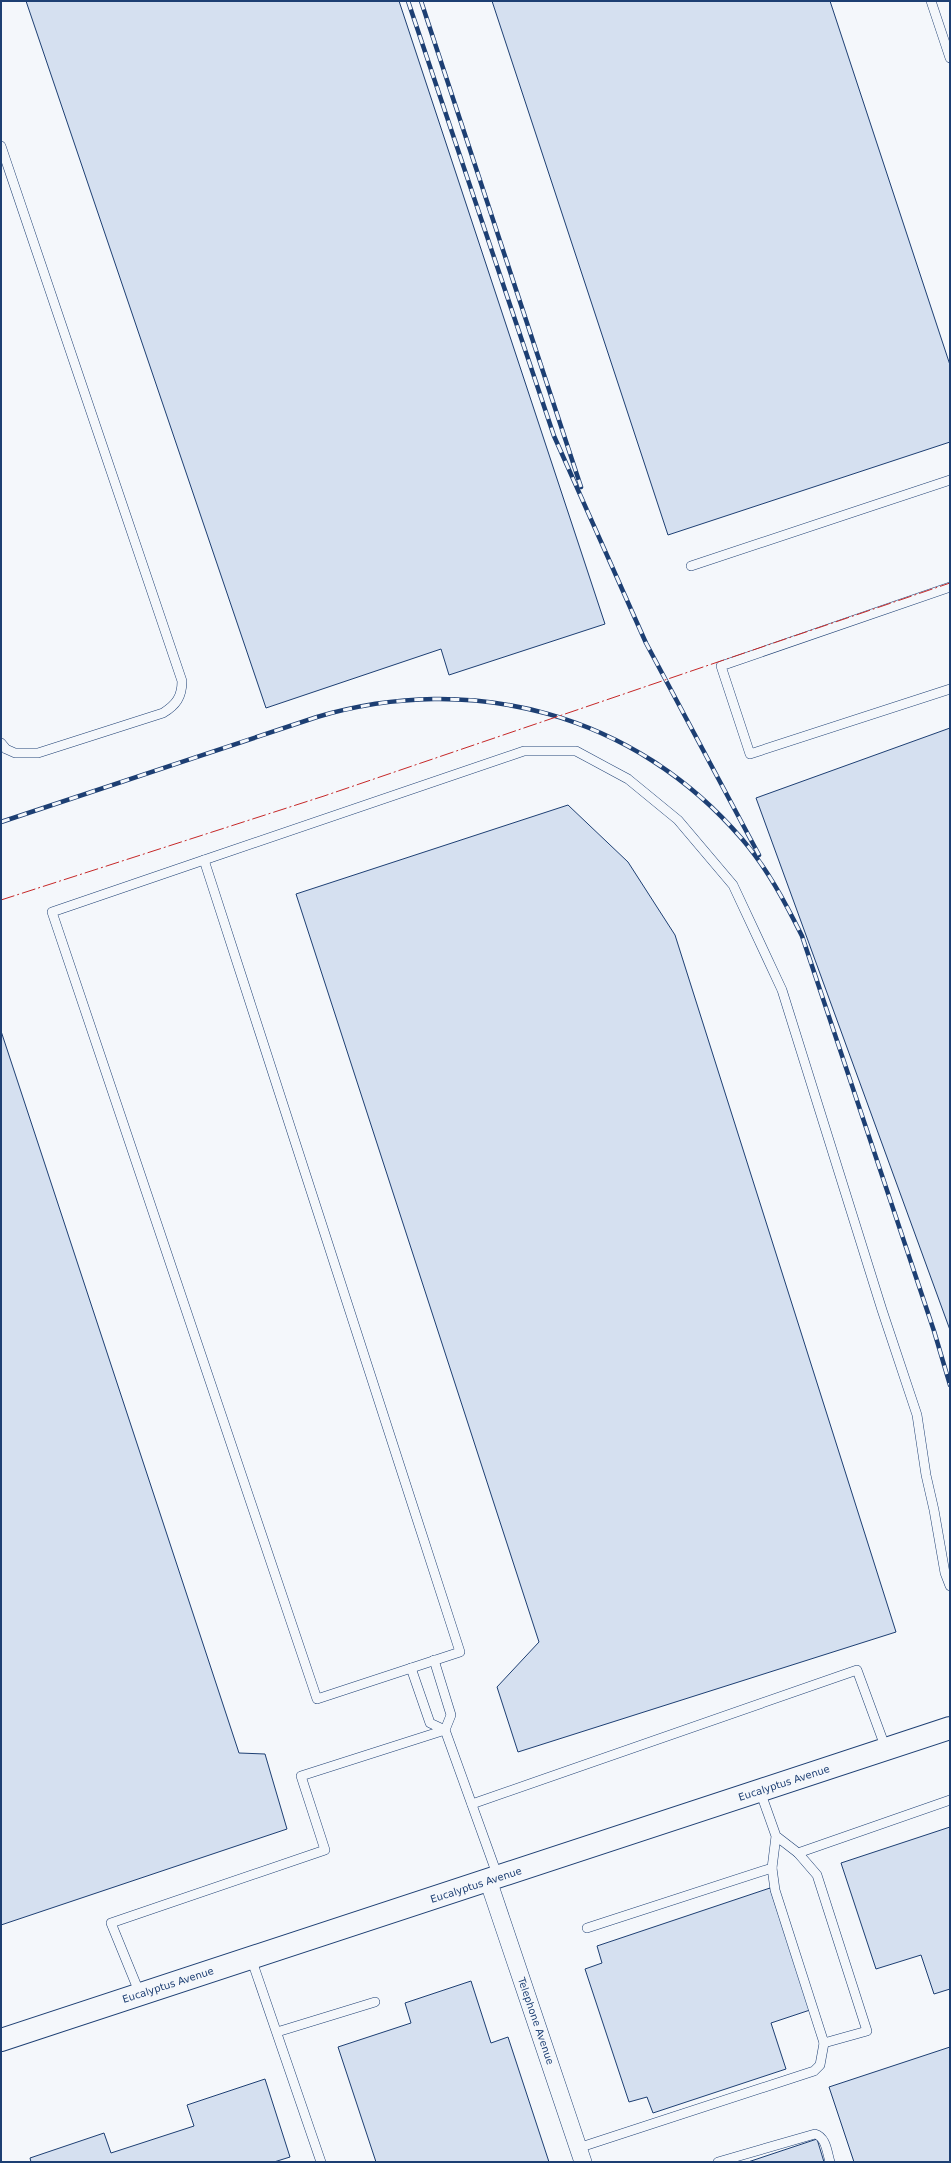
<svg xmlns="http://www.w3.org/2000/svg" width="951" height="2163" font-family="'DejaVu Sans',sans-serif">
  <rect width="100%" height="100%" fill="#f4f7fb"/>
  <g fill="#d5e0f0" stroke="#1d3f73">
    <path d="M26,1H399L605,624L449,675L441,649L266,708Z"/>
    <path d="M492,1H830L950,365V442L668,535Z"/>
    <path d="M950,728V1330L756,798Z"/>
    <path d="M568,805L628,862L675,935L896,1632L518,1752L497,1687L539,1642L296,894Z"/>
    <path d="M1,1031L239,1753L265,1754L287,1829L1,1925Z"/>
    <path d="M950,1827V1989L934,1994L921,1955L876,1969L841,1863Z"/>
    <path d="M770,1888L810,2010L771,2023L786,2069L653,2113L647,2097L629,2102L585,1969L602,1963L597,1946Z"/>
    <path d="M471,1981L491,2043L508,2037L549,2162H376L338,2047L411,2023L405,2003Z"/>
    <path d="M950,2047V2162H854L829,2087Z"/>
    <path d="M265,2079L290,2157L274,2162H31L30,2158L104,2133L111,2153L194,2126L187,2105Z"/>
    <path d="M817,2139L824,2162H748Z"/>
  </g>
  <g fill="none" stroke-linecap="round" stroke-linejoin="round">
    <g stroke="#1d3f73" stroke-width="10">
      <g id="lane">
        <path d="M931,1L950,58"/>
        <path d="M1,146L182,681C182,697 176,705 163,713L38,753H15L6,749L1,743"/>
        <path d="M691,566L950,480"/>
        <path d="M950,587L721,666L750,754L950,689"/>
        <path d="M204,860L460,1652L317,1699L52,912Z"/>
        <path d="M204,860L524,751H576L628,779L678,820L733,885L782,990L882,1310L917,1415L926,1475L934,1510L945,1573L950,1586"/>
        <path d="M434,1660L451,1715L445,1730L498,1877"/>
        <path d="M411,1668L430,1723L445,1730"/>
        <path d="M760,1791L776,1836L798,1853L817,1875L867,2031L824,2043L775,1890L772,1868L776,1836"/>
        <path d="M472,1804L857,1670L886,1749"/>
        <path d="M798,1853L950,1800"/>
        <path d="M587,1928L772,1868"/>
        <path d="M251,1958L321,2162"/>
        <path d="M140,1994L111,1923L325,1850L301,1776L445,1730"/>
        <path d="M277,2032L375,2002"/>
        <path d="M578,2148L814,2071L820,2065L824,2043"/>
        <path d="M718,2162L815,2134C826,2137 827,2152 830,2162"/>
      </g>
    </g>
    <g stroke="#1d3f73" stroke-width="18">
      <path id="street" d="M488,1880L583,2162"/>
    </g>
    <g stroke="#1d3f73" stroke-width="24">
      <path id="secondary" d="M1,2040L950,1728"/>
    </g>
    <use href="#lane" stroke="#f4f7fb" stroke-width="9"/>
    <use href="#street" stroke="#f4f7fb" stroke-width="17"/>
    <use href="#secondary" stroke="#f4f7fb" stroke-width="22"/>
    <g stroke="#1d3f73" stroke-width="4.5">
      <g id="rail">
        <path d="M408,1L554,436L646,643L759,855"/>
        <path d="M421,1L581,487"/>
        <path d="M1,822L317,717C473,671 635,714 742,839C767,868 785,902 802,936L934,1331L950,1385"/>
      </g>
    </g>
    <use href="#rail" stroke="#f4f7fb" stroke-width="3" stroke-dasharray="9" stroke-linecap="butt"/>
    <path stroke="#c62828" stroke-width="1" stroke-dasharray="14 3 2 3" stroke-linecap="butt" d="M1,900L324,796L950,583"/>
  </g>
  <g text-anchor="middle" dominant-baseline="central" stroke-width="3" stroke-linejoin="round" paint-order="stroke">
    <g font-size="10" fill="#1d3f73" stroke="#f4f7fb">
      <text transform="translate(784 1783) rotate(-18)">Eucalyptus Avenue</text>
      <text transform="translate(476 1885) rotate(-18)">Eucalyptus Avenue</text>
      <text transform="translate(168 1985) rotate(-18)">Eucalyptus Avenue</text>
      <text transform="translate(536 2021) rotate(71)">Telephone Avenue</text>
    </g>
  </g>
  <rect width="951" height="2163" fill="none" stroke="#1d3f73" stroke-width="4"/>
</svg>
